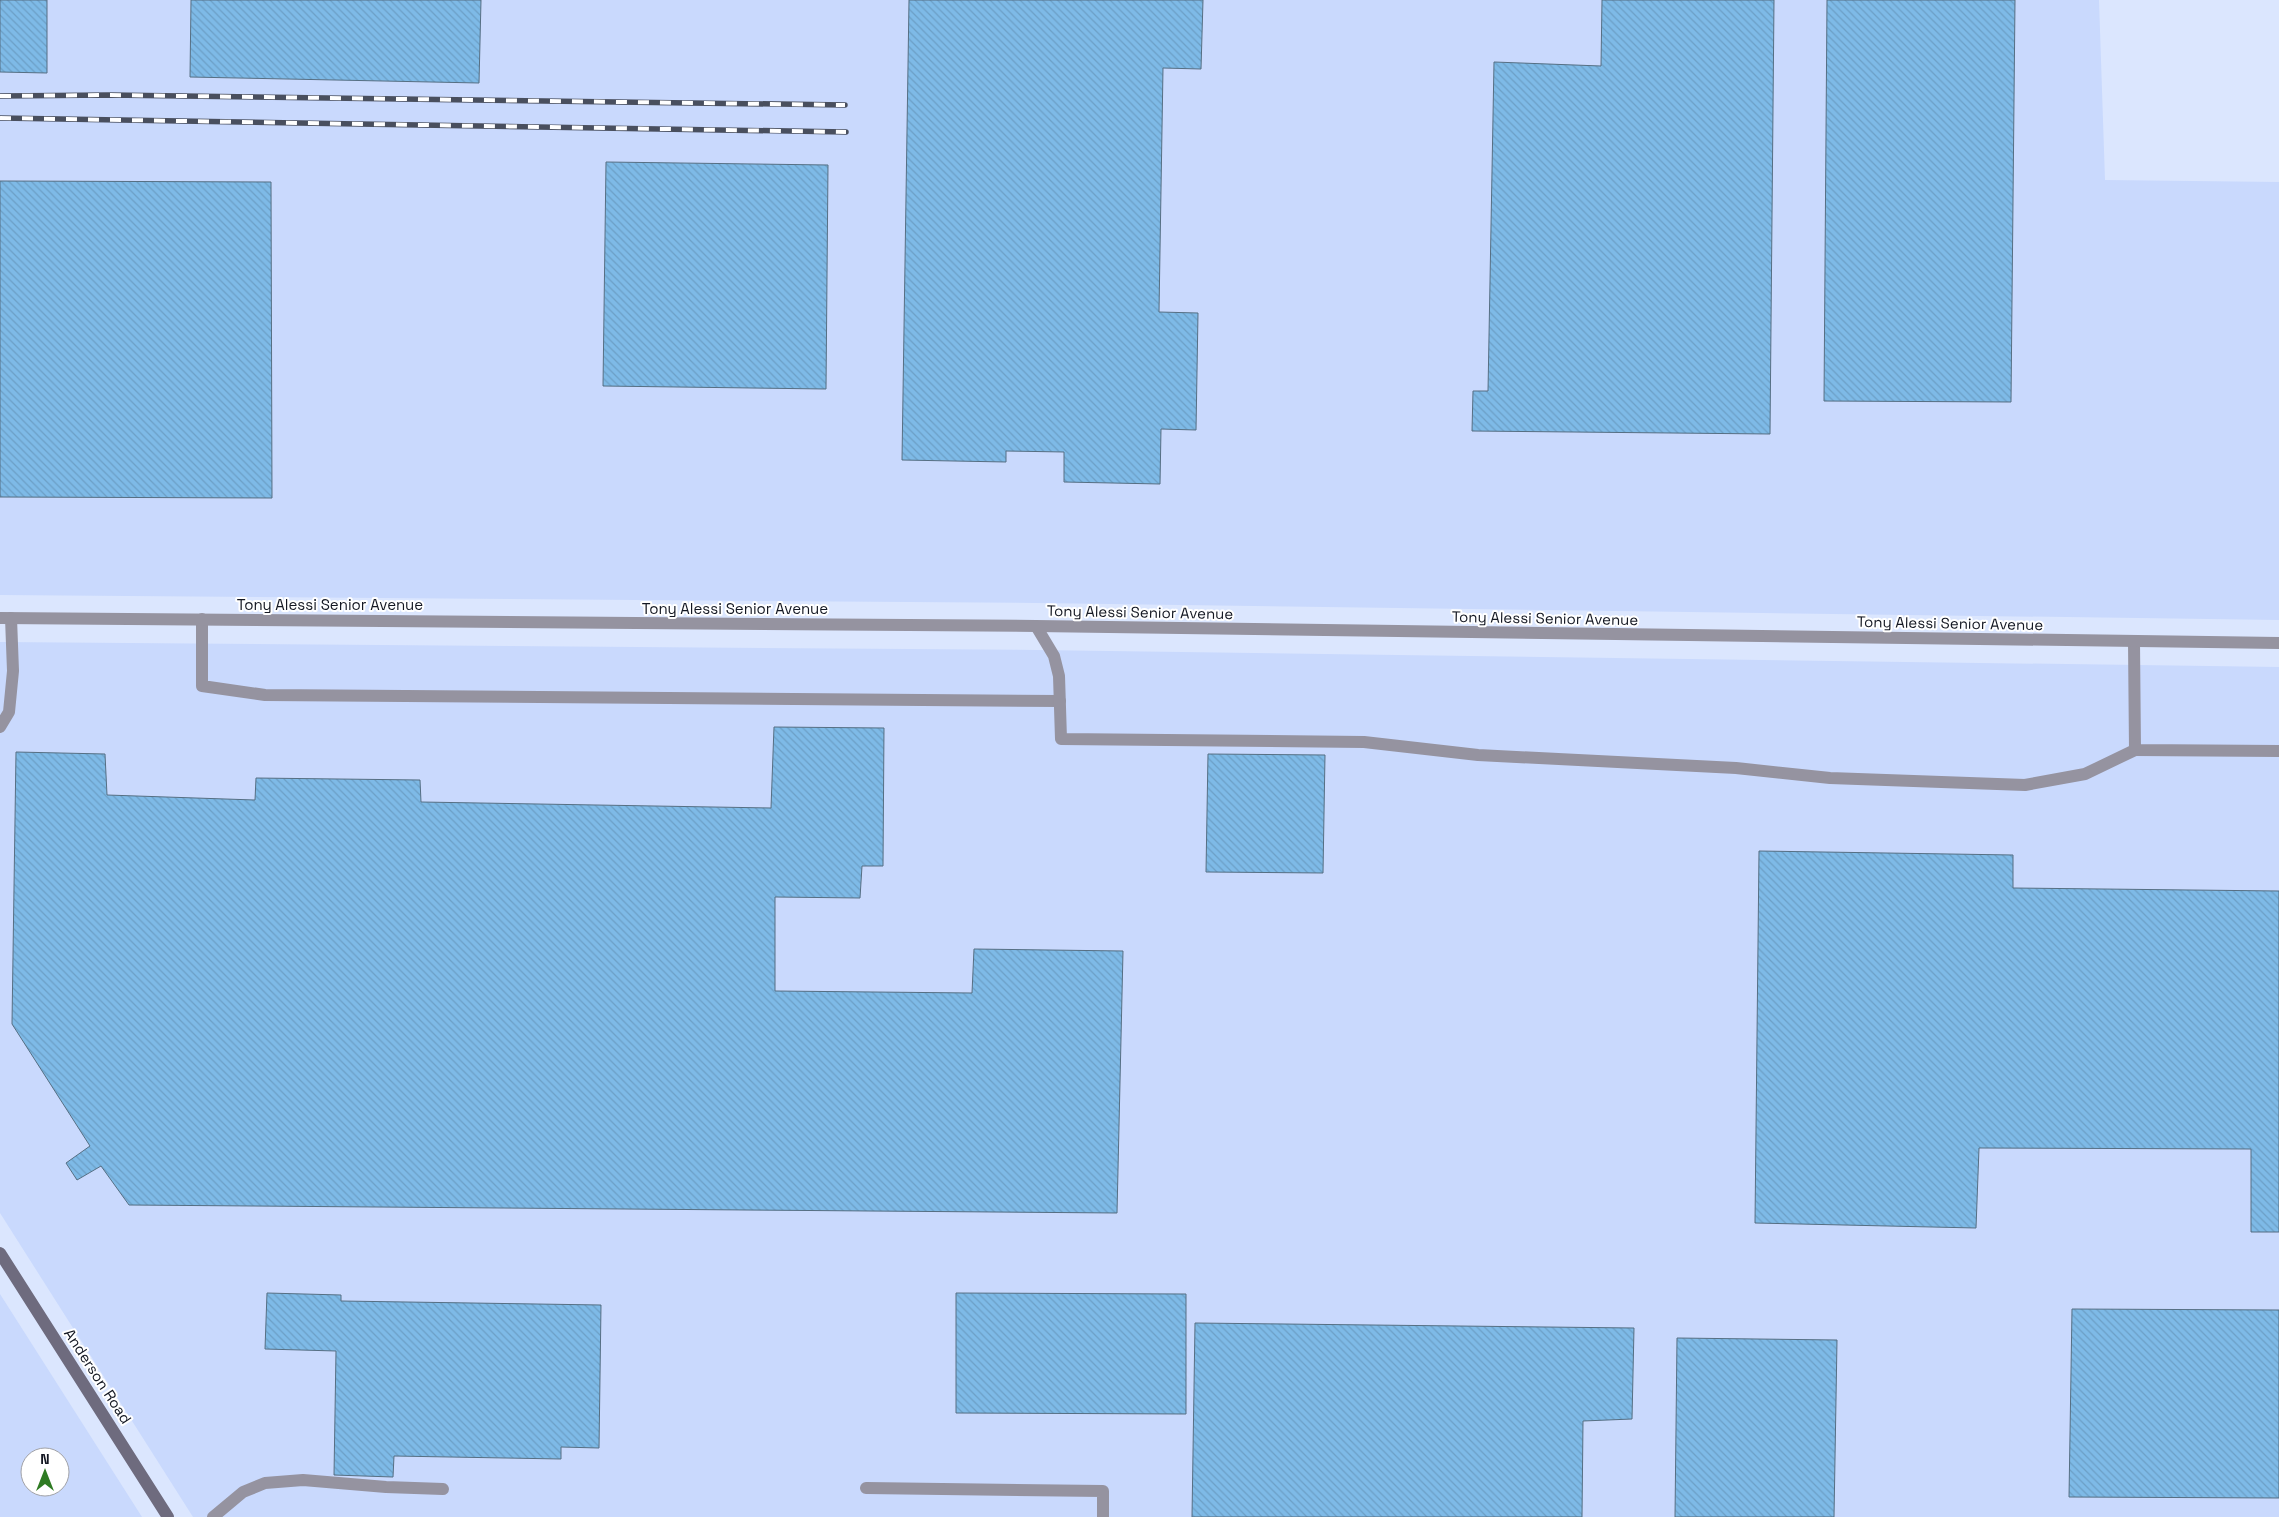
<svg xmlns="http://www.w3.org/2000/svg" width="2279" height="1517" font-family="'Space Grotesk',sans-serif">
  <defs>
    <pattern id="building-back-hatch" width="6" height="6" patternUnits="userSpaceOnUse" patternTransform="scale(1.25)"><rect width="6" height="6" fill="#7ebae7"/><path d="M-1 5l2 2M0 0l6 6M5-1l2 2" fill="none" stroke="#6c9fc6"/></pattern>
  </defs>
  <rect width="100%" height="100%" fill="#dbe6fe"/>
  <g fill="#c9d9fd" fill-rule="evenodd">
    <path d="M0,0H2099L2105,180L2279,182V620L1036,603L0,595Z"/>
    <path d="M0,642L1036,650L2279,667V1517H193L0,1213Z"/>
    <path d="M0,1294L142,1517H0ZM30,1457H60V1487H30Z"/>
  </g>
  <g fill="url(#building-back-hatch)" stroke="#566f83">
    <path d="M0,0H47V73L0,72Z"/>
    <path d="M191,0H481L479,83L190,77Z"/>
    <path d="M909,0H1203L1201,69L1163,68L1159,312L1198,313L1196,430L1161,429L1160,484L1064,482V452L1006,451V462L902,460Z"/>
    <path d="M1602,0H1774L1770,434L1472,431L1473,391H1488L1494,62L1601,66Z"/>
    <path d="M1827,0H2015L2011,402L1824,401Z"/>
    <path d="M606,162L828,165L826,389L603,386Z"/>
    <path d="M0,181L271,182L272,498L0,497Z"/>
    <path d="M774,727L884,728L883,866H862L860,898L775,897V991L972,993L974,949L1123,951L1117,1213L129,1205L101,1166L77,1180L66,1163L90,1146L12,1024L16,752L105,754L107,795L255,800L256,778L420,780L421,802L771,808Z"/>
    <path d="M1208,754L1325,755L1323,873L1206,872Z"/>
    <path d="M1759,851L2013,855V888L2279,891V1232H2251V1149L1979,1148L1976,1228L1755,1223Z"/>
    <path d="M267,1293L341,1295V1301L601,1305L599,1448L561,1447V1459L394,1456L393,1477L334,1475L336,1351L265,1349Z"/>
    <path d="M956,1293L1186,1294V1414L956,1413Z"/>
    <path d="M2072,1309L2279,1310V1498L2069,1497Z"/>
    <path d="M1195,1323L1634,1328L1632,1419L1583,1421L1582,1517H1192Z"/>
    <path d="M1677,1338L1837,1340L1834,1517H1675Z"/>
  </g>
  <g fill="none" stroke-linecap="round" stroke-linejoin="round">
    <g stroke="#9593a0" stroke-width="12">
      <path d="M202,619V686L265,695L1060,701"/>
      <path d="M1036,626L1054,656L1059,676L1061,739L1364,742L1478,755L1736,768L1830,778L2025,785L2085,774L2135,750"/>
      <path d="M2134,642L2135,750L2279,751"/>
      <path d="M0,727L9,712L13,671L11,618"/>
      <path d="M866,1488L1103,1491V1517"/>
      <path d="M213,1517L243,1492L265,1483L303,1480L386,1487L443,1489"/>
    </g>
    <path stroke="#9593a0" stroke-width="12" d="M0,618L1036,626L2279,643"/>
    <path stroke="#6e6b7e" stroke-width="12" d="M0,1253L168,1517"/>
    <g stroke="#494f5e" stroke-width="5.5">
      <g id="rail">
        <path d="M0,96L109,95L845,105"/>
        <path d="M0,118L846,132"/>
      </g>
    </g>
    <use href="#rail" stroke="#fff" stroke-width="4" stroke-dasharray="11" stroke-linecap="butt"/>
  </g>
  <g text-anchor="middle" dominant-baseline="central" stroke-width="4" stroke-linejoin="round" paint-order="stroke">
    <g font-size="15" fill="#131722" stroke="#fff">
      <text x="330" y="604">Tony Alessi Senior Avenue</text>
      <text x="735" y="608">Tony Alessi Senior Avenue</text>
      <text transform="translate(1140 612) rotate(1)">Tony Alessi Senior Avenue</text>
      <text transform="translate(1545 618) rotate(1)">Tony Alessi Senior Avenue</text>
      <text transform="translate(1950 623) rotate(1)">Tony Alessi Senior Avenue</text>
      <text transform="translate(98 1376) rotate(57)">Anderson Road</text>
    </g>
  </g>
  <g transform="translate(45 1472)"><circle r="24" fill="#ffffff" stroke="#a1a2a7"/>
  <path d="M0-4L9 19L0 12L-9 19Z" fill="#2f7b23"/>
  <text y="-8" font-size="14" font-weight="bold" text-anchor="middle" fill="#131722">N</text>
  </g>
</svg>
